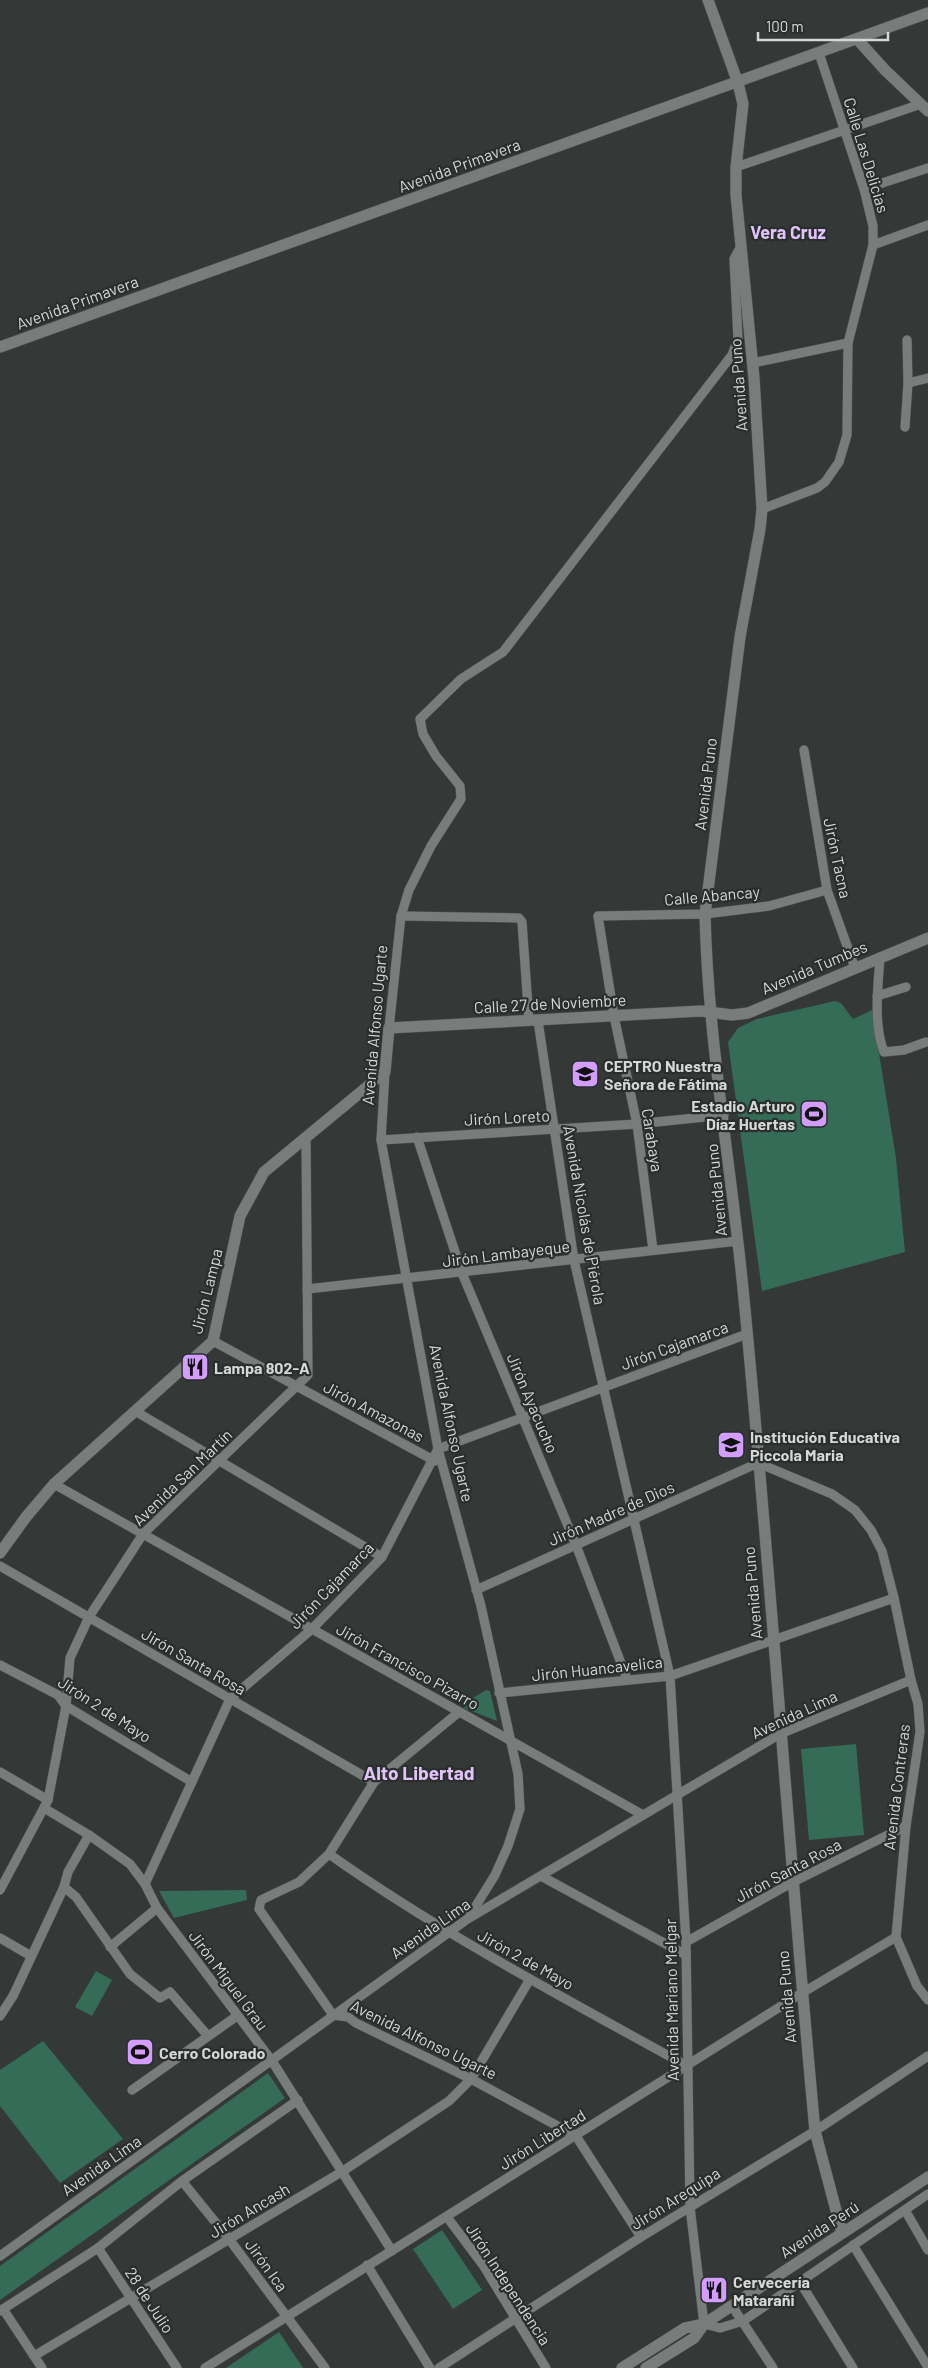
<svg xmlns="http://www.w3.org/2000/svg" width="928" height="2368" font-family="Barlow,sans-serif">
  <rect width="100%" height="100%" fill="#343836"/>
  <g fill="#346c57">
    <path d="M835,1001L841,1003L853,1019L872,1010L896,1158L905,1252L762,1291L728,1042L738,1028L757,1019Z"/>
    <path d="M486,1690L490,1691L497,1721L464,1708L465,1703Z"/>
    <path d="M856,1744L864,1835L809,1840L801,1749Z"/>
    <path d="M246,1890L247,1900L174,1918L159,1891Z"/>
    <path d="M96,1971L112,1980L92,2016L75,2007Z"/>
    <path d="M43,2041L123,2139L60,2183L0,2106V2070Z"/>
    <path d="M268,2073L285,2098L0,2300V2266Z"/>
    <path d="M442,2230L482,2290L453,2309L413,2249Z"/>
    <path d="M279,2332L303,2368H226Z"/>
  </g>
  <g fill="none" stroke-linecap="round" stroke-linejoin="round">
    <g stroke="#4f5452" stroke-width="10">
      <g id="street">
        <path d="M736,167L921,104"/>
        <path d="M864,189L928,168"/>
        <path d="M873,245L928,225"/>
        <path d="M753,363L848,343"/>
        <path d="M908,383L928,378"/>
        <path d="M905,427L908,383L907,340"/>
        <path d="M762,509L817,488L825,482L839,462L847,435L848,343L873,245V226L864,189L819,53"/>
        <path d="M804,750L827,890L855,968"/>
        <path d="M401,916L519,918L522,922L529,1021"/>
        <path d="M880,957C878,987 873,1024 884,1052L904,1050L926,1042"/>
        <path d="M877,996L906,987"/>
        <path d="M538,1021L574,1260L670,1676L686,1942L690,2207L704,2324L720,2328L743,2321L928,2194"/>
        <path d="M389,1028L401,916L409,890L431,846L461,799L460,786L436,756L423,734L420,719L461,679L503,652L732,355L738,339L734,259L741,246"/>
        <path d="M385,1072L381,1140L438,1449L481,1606L518,1774L520,1809L508,1846L495,1875L469,1917"/>
        <path d="M417,1137L462,1273L576,1545L627,1679"/>
        <path d="M381,1140L637,1124L724,1115"/>
        <path d="M653,1250L637,1124L614,1016L598,916L705,914L769,906L827,890"/>
        <path d="M307,1289L738,1241"/>
        <path d="M213,1341L435,1461"/>
        <path d="M135,1411L382,1557"/>
        <path d="M54,1484L643,1815"/>
        <path d="M0,1566L374,1782"/>
        <path d="M476,1590L758,1463L832,1494L855,1510L871,1530L882,1551L894,1598L911,1680L918,1704L920,1732L906,1826L896,1937L917,1986L928,2000"/>
        <path d="M0,1665L58,1695L66,1706L192,1782"/>
        <path d="M499,1693L670,1676L894,1598"/>
        <path d="M459,1712L374,1782L329,1854L299,1882L261,1900L259,1909L333,2015L348,2017L356,2023L471,2079L576,2136L641,2237"/>
        <path d="M0,1772L48,1800"/>
        <path d="M44,1808L89,1835L130,1864L145,1884L157,1908L272,2061L392,2251"/>
        <path d="M329,1854C442,1934 566,1999 687,2066"/>
        <path d="M541,1876L686,1955"/>
        <path d="M145,1884L230,1699L312,1629L382,1557L438,1449L747,1334"/>
        <path d="M64,1887L76,1897L130,1974L160,1998L170,1992L208,2036"/>
        <path d="M0,1890L48,1800L66,1706L70,1658L89,1617L143,1534L308,1375L306,1138"/>
        <path d="M0,1938L31,1956"/>
        <path d="M686,1942L793,1882L906,1826"/>
        <path d="M110,1947L157,1908"/>
        <path d="M0,2016L13,1996L64,1887L68,1872L89,1835"/>
        <path d="M132,2090L237,2016"/>
        <path d="M182,2181L229,2239L325,2368"/>
        <path d="M905,2210L928,2250"/>
        <path d="M447,2217L483,2265L546,2368"/>
        <path d="M853,2245L928,2367"/>
        <path d="M98,2248L177,2368"/>
        <path d="M0,2256L466,1920L780,1734L911,1680"/>
        <path d="M367,2265L430,2368"/>
        <path d="M800,2282L853,2368"/>
        <path d="M732,2306L773,2368"/>
        <path d="M3,2309L42,2368"/>
        <path d="M0,2311L98,2248L182,2181L298,2100"/>
        <path d="M34,2356L343,2171L449,2101L471,2079L530,1979"/>
        <path d="M205,2368L802,1993L896,1937"/>
        <path d="M439,2368L641,2237L815,2131L928,2056"/>
      </g>
    </g>
    <g stroke="#4f5452" stroke-width="12">
      <g id="secondary">
        <path d="M708,0L738,83L743,104L736,167V195L754,378L762,509L760,529L740,637L705,914C708,1043 732,1171 744,1299C771,1576 789,1854 815,2131L842,2233"/>
        <path d="M857,39L885,70L928,111"/>
        <path d="M0,347L928,13"/>
        <path d="M0,1553L26,1517L54,1484L213,1341L240,1216L264,1172L385,1072L389,1028L701,1011L732,1015L748,1013L928,938"/>
        <path d="M622,2368L685,2328L704,2324"/>
        <path d="M646,2368L694,2338L704,2324L928,2177"/>
      </g>
    </g>
    <use href="#street" stroke="#787d7b" stroke-width="9"/>
    <use href="#secondary" stroke="#787d7b" stroke-width="11"/>
  </g>
  <defs>
    <g id="university-square" transform="scale(1.4375)"><rect x="-9" y="-9" width="18" height="18" rx="4" fill="#d29dfd" stroke="#2a2e2c"/><path d="M0-5L7-2L0 1L-7-2ZM-4 1L0 2.5L4 1V4Q0 6-4 4Z" fill="#111"/></g>
    <g id="stadium-square" transform="scale(1.4375)"><rect x="-9" y="-9" width="18" height="18" rx="4" fill="#d29dfd" stroke="#2a2e2c"/><path d="M0-5a6.5 5 0 1 0 0 10a6.5 5 0 1 0 0-10ZM-3.5-1.8h7v3.6h-7Z" fill="#111"/></g>
    <g id="restaurant-square" transform="scale(1.4375)"><rect x="-9" y="-9" width="18" height="18" rx="4" fill="#d29dfd" stroke="#2a2e2c"/><path d="M-5-6h1v4h1v-4h1v4h1v-4h1v5L-1.5 .5V6h-2V.5L-5-1ZM5-6V6H3V1.5H1.5Q1.5-4 5-6Z" fill="#111"/></g>
    <g id="school-square" transform="scale(1.4375)"><rect x="-9" y="-9" width="18" height="18" rx="4" fill="#d29dfd" stroke="#2a2e2c"/><path d="M0-5L7-2L0 1L-7-2ZM-4 1L0 2.5L4 1V4Q0 6-4 4Z" fill="#111"/></g>
  </defs>
  <g fill-rule="evenodd">
    <use href="#university-square" x="585" y="1074"/>
    <use href="#stadium-square" x="814" y="1114"/>
    <use href="#restaurant-square" x="195" y="1367"/>
    <use href="#school-square" x="731" y="1445"/>
    <use href="#stadium-square" x="140" y="2052"/>
    <use href="#restaurant-square" x="714" y="2290"/>
  </g>
  <g text-anchor="middle" dominant-baseline="central" stroke-width="4.5" stroke-linejoin="round" paint-order="stroke">
    <g font-size="16" fill="#d5d8d7" stroke="#2a2e2c">
      <text transform="translate(867 155) rotate(73)">Calle Las Delicias</text>
      <text transform="translate(459 165) rotate(-20)">Avenida Primavera</text>
      <text transform="translate(77 302) rotate(-20)">Avenida Primavera</text>
      <text transform="translate(738 385) rotate(-94)">Avenida Puno</text>
      <text transform="translate(705 784) rotate(-83)">Avenida Puno</text>
      <text transform="translate(838 858) rotate(78)">Jirón Tacna</text>
      <text transform="translate(712 895) rotate(-5)">Calle Abancay</text>
      <text transform="translate(814 967) rotate(-23)">Avenida Tumbes</text>
      <text transform="translate(550 1003) rotate(-3)">Calle 27 de Noviembre</text>
      <text transform="translate(374 1025) rotate(-85)">Avenida Alfonso Ugarte</text>
      <text transform="translate(507 1117) rotate(-3)">Jirón Loreto</text>
      <text transform="translate(653 1140) rotate(81)">Carabaya</text>
      <text transform="translate(716 1190) rotate(-96)">Avenida Puno</text>
      <text transform="translate(585 1215) rotate(80)">Avenida Nicolás de Piérola</text>
      <text transform="translate(506 1253) rotate(-7)">Jirón Lambayeque</text>
      <text transform="translate(206 1291) rotate(-76)">Jirón Lampa</text>
      <text transform="translate(674 1345) rotate(-20)">Jirón Cajamarca</text>
      <text transform="translate(533 1403) rotate(67)">Jirón Ayacucho</text>
      <text transform="translate(374 1411) rotate(28)">Jirón Amazonas</text>
      <text transform="translate(452 1423) rotate(78)">Avenida Alfonso Ugarte</text>
      <text transform="translate(182 1477) rotate(-44)">Avenida San Martín</text>
      <text transform="translate(611 1513) rotate(-24)">Jirón Madre de Dios</text>
      <text transform="translate(331 1585) rotate(-46)">Jirón Cajamarca</text>
      <text transform="translate(752 1593) rotate(-95)">Avenida Puno</text>
      <text transform="translate(194 1661) rotate(30)">Jirón Santa Rosa</text>
      <text transform="translate(408 1666) rotate(29)">Jirón Francisco Pizarro</text>
      <text transform="translate(597 1668) rotate(-6)">Jirón Huancavelica</text>
      <text transform="translate(105 1709) rotate(33)">Jirón 2 de Mayo</text>
      <text transform="translate(794 1714) rotate(-25)">Avenida Lima</text>
      <text transform="translate(896 1787) rotate(-83)">Avenida Contreras</text>
      <text transform="translate(788 1870) rotate(-28)">Jirón Santa Rosa</text>
      <text transform="translate(430 1928) rotate(-35)">Avenida Lima</text>
      <text transform="translate(526 1959) rotate(29)">Jirón 2 de Mayo</text>
      <text transform="translate(229 1980) rotate(53)">Jirón Miguel Grau</text>
      <text transform="translate(786 1997) rotate(-95)">Avenida Puno</text>
      <text transform="translate(671 2000) rotate(-91)">Avenida Mariano Melgar</text>
      <text transform="translate(424 2039) rotate(26)">Avenida Alfonso Ugarte</text>
      <text transform="translate(542 2139) rotate(-32)">Jirón Libertad</text>
      <text transform="translate(101 2165) rotate(-35)">Avenida Lima</text>
      <text transform="translate(675 2198) rotate(-32)">Jirón Arequipa</text>
      <text transform="translate(249 2210) rotate(-31)">Jirón Ancash</text>
      <text transform="translate(819 2229) rotate(-33)">Avenida Perú</text>
      <text transform="translate(267 2265) rotate(54)">Jirón Ica</text>
      <text transform="translate(509 2284) rotate(57)">Jirón Independencia</text>
      <text transform="translate(150 2300) rotate(57)">28 de Julio</text>
    </g>
    <g font-size="16" font-weight="bold" fill="#d5d8d7" stroke="#2a2e2c" text-anchor="start">
      <text x="604" y="1065">CEPTRO Nuestra<tspan x="604" dy="18">Señora de Fátima</tspan></text>
      <text x="795" y="1105" text-anchor="end">Estadio Arturo<tspan x="795" dy="18">Díaz Huertas</tspan></text>
      <text x="214" y="1367">Lampa 802-A</text>
      <text x="750" y="1436">Institución Educativa<tspan x="750" dy="18">Piccola Maria</tspan></text>
      <text x="159" y="2052">Cerro Colorado</text>
      <text x="733" y="2281">Cervecería<tspan x="733" dy="18">Matarañi</tspan></text>
    </g>
    <g font-size="18" font-weight="bold" fill="#e0c3f9" stroke="#2a2e2c">
      <text x="788" y="232">Vera Cruz</text>
    </g>
    <g font-size="19" font-weight="bold" fill="#e0c3f9" stroke="#2a2e2c">
      <text x="419" y="1772">Alto Libertad</text>
    </g>
  </g>
  <path d="M758 32v8h130v-8" fill="none" stroke="#d5d8d7" stroke-width="2.5"/>
  <text x="766" y="32" font-size="15" fill="#d5d8d7" stroke="#2a2e2c" stroke-width="4" paint-order="stroke">100 m</text>
</svg>
